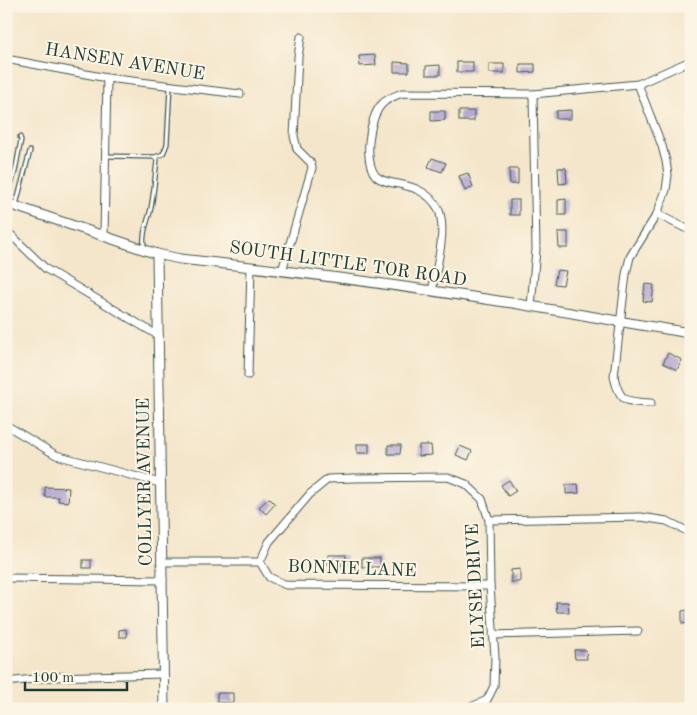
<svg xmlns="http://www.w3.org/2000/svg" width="697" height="715" font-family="'Old Standard TT',serif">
  <rect width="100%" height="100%" fill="#fcf5e5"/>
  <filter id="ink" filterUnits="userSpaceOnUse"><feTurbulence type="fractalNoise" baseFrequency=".02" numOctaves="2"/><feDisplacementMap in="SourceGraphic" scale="10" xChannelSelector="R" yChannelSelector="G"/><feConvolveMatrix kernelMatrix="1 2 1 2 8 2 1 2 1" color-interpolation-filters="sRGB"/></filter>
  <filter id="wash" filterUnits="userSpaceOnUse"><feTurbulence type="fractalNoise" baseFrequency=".0096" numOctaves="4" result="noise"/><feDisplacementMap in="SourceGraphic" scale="20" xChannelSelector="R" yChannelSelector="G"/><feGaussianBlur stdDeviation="1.12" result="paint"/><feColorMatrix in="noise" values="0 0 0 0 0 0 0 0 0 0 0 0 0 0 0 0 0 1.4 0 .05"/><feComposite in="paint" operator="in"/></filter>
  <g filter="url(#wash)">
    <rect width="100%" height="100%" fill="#f4e6cb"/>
    <g id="blocks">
      <g fill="#b2a3d0">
        <path d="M375,55L376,65L360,66L359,56Z"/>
        <path d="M394,62L409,63V72H394Z"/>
        <rect x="457" y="62" width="16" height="10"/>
        <rect x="489" y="64" width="15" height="9"/>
        <path d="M520,64H535V72L520,73Z"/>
        <path d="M440,65V75H426V66Z"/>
        <path d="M571,110V119H556V111Z"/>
        <path d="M431,111H445V120L431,121Z"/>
        <rect x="459" y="111" width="15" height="10"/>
        <path d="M432,158L446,163L442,172L428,167Z"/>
        <path d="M558,168H566L567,183L559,184Z"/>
        <path d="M509,169H518V184H510Z"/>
        <path d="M468,173L473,187L465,191L459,176Z"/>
        <path d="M566,199V215H558V200Z"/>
        <rect x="510" y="200" width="9" height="15"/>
        <path d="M558,232H568V248H559Z"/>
        <path d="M557,270L566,271L563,285L554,284Z"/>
        <path d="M645,284L654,285L652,302L643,301Z"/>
        <path d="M668,353L682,360L677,370L663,363Z"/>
        <rect x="357" y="444" width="12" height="9"/>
        <path d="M388,445H401L400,454H388Z"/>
        <path d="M419,445H431L432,455L419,456Z"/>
        <path d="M460,446L472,451L468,460L456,455Z"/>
        <path d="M509,480L516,491L508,496L501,485Z"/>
        <path d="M578,484L579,493L566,494V485Z"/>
        <path d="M45,487L69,488L68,502L58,501L59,497H45Z"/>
        <path d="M269,498L275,504L266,514L259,507Z"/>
        <rect x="328" y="555" width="18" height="10"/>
        <rect x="362" y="558" width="18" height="9"/>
        <rect x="83" y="560" width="8" height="8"/>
        <path d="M520,569V582H511V570Z"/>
        <path d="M556,602H568L569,612H557Z"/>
        <path d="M688,610V623L682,624V611Z"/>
        <path d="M126,629L127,637H119V630Z"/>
        <path d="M574,650H586L587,659H575Z"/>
        <path d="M217,693H233V703L217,702Z"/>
      </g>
    </g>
  </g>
  <g filter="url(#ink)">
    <use href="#blocks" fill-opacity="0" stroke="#3f564b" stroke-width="1"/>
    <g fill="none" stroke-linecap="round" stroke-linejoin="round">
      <g stroke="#3f564b" stroke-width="5.5">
        <g id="service">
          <path d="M106,156L155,157L157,160C155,176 154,192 151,208C148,222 142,232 144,247"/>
          <path d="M155,157L163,154L167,144L170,86"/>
          <path d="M6,202L15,172L21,140L20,137"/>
          <path d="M16,205L30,151"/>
        </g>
      </g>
      <g stroke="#3f564b" stroke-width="9">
        <g id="minor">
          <path d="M6,59L107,78L240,94"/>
          <path d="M638,84L662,146L666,161L668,175L666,190L657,214L630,257L626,274L614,376C619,402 626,402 651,403"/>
          <path d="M657,214L685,228"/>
          <path d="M6,230L46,269L159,336"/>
          <path d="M104,236L107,78"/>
          <path d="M282,271L312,168L311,163L297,149L294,136L298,57L301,37"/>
          <path d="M432,291C436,269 448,229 438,208C428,191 412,186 393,183C388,182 380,180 376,176C363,162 369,117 382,104C388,98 395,96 402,93L533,94L638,84L688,62L691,60"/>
          <path d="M531,306L536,250L533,94"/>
          <path d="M248,375L251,267"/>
          <path d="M6,425L56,455L160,483"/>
          <path d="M489,520L641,517L667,521L691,533"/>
          <path d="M162,562H260"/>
          <path d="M260,562L269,542L310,494L328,479L354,478L448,477L466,484L482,499L489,520L490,586L495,657L494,686L487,700L471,707L458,709"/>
          <path d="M260,562L269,577L286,585L490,586"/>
          <path d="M6,578L163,580"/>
          <path d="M493,635L638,631"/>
          <path d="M6,682L53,677L163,674"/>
        </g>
      </g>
      <g stroke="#3f564b" stroke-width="11">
        <g id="tertiary">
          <path d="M6,203L157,254L180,259C284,270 389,284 492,300C559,310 624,323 691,333"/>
          <path d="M157,254L164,709"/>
        </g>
      </g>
      <use href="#service" stroke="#fff" stroke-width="3"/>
      <use href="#minor" stroke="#fff" stroke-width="7"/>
      <use href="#tertiary" stroke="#fff" stroke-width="9"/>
    </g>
  </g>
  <g text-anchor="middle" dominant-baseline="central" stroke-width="4" stroke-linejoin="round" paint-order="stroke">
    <g font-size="18" fill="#1f3d34" stroke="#fcf5e5">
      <text transform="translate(125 62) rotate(9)">HANSEN AVENUE</text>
      <text transform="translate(348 264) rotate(8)">SOUTH LITTLE TOR ROAD</text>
      <text transform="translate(145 482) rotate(-91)">COLLYER AVENUE</text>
      <text transform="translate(352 569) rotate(2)">BONNIE LANE</text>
      <text transform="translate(476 586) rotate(-93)">ELYSE DRIVE</text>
    </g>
  </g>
  <rect width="697" height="715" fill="none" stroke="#fcf5e5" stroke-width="25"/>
  <path d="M25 682v8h102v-8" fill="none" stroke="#1f3d34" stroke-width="2.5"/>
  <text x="32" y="682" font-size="15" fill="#1f3d34" stroke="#fcf5e5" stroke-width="4" paint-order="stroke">100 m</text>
</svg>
